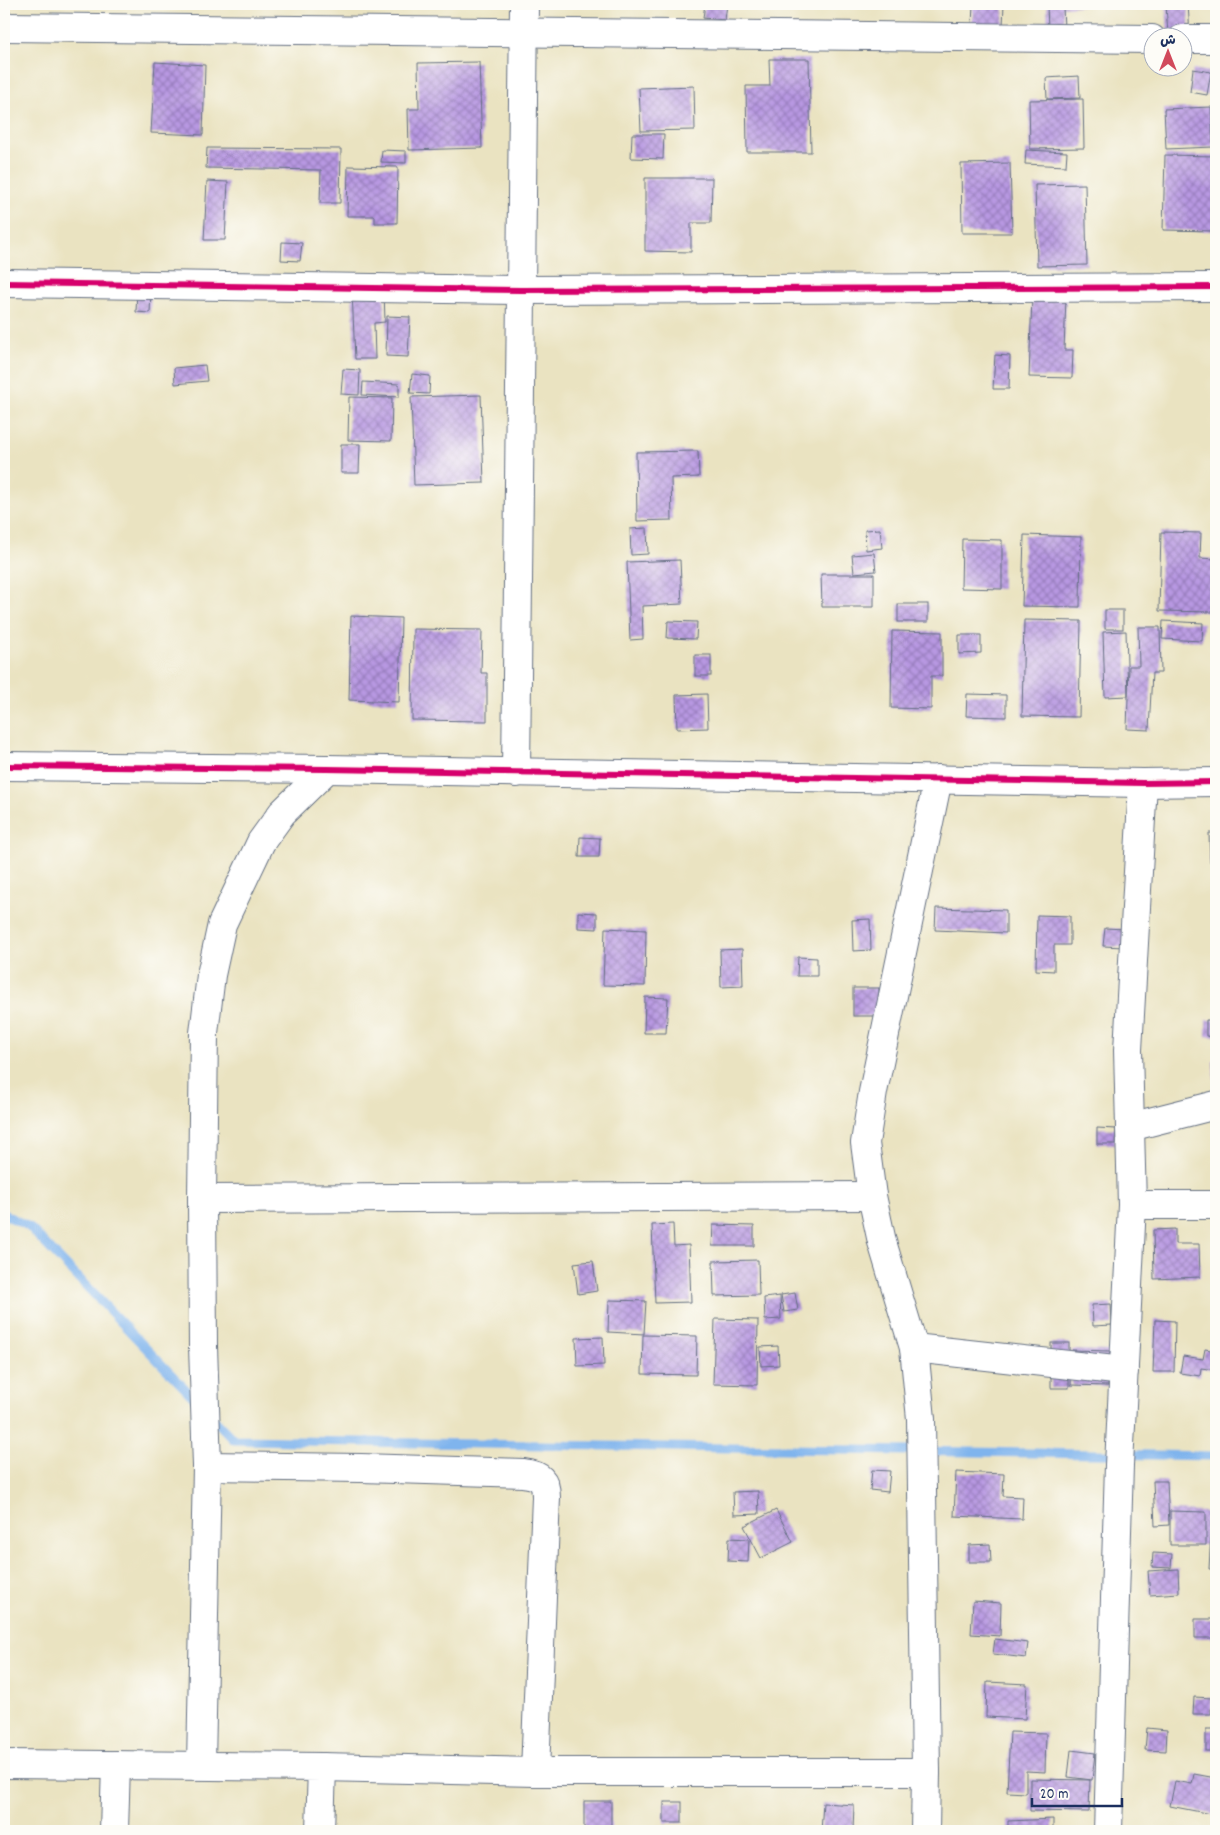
<svg xmlns="http://www.w3.org/2000/svg" width="1220" height="1835" font-family="Dekko,'Playpen Sans Arabic',sans-serif">
  <defs>
    <pattern id="building-cross-hatch" width="8" height="8" patternUnits="userSpaceOnUse" patternTransform="scale(1.25)"><rect width="8" height="8" fill="#b898e2"/><path d="M0 0l8 8M0 8l8-8" fill="none" stroke="#957cba"/></pattern>
  </defs>
  <rect width="100%" height="100%" fill="#fdfcf7"/>
  <filter id="ink" filterUnits="userSpaceOnUse"><feTurbulence type="fractalNoise" baseFrequency=".02" numOctaves="2"/><feDisplacementMap in="SourceGraphic" scale="10" xChannelSelector="R" yChannelSelector="G"/><feConvolveMatrix kernelMatrix="1 2 1 2 8 2 1 2 1" color-interpolation-filters="sRGB"/></filter>
  <filter id="wash" filterUnits="userSpaceOnUse"><feTurbulence type="fractalNoise" baseFrequency=".0096" numOctaves="4" result="noise"/><feDisplacementMap in="SourceGraphic" scale="20" xChannelSelector="R" yChannelSelector="G"/><feGaussianBlur stdDeviation="1.12" result="paint"/><feColorMatrix in="noise" values="0 0 0 0 0 0 0 0 0 0 0 0 0 0 0 0 0 1.4 0 .05"/><feComposite in="paint" operator="in"/></filter>
  <g filter="url(#wash)">
    <rect width="100%" height="100%" fill="#eae3c1"/>
    <g fill="none" stroke-linecap="round" stroke-linejoin="round">
      <g stroke="#7fb4ed" stroke-width="9">
        <path d="M4,1214L29,1227L199,1403"/>
        <path d="M211,1416L234,1440L1216,1456"/>
      </g>
    </g>
    <g id="blocks">
      <g fill="url(#building-cross-hatch)">
        <path d="M705,4H727L725,20L703,18Z"/>
        <path d="M973,4H1004L1003,26L972,25Z"/>
        <path d="M1033,4H1093V5L1063,7L1064,28H1048L1047,6H1033Z"/>
        <path d="M1166,4H1188L1190,35L1168,36Z"/>
        <path d="M1203,4H1216V7H1202Z"/>
        <path d="M769,59H809L811,152H747L746,86H770Z"/>
        <path d="M155,62L205,65L203,135L151,133Z"/>
        <path d="M479,62L482,148L409,150L408,109H419L418,63Z"/>
        <path d="M1193,69L1211,72L1207,95L1190,92Z"/>
        <path d="M1079,76L1080,98L1047,99L1046,78Z"/>
        <path d="M694,86L695,130L641,131L639,88Z"/>
        <path d="M1083,99L1084,148L1030,149L1029,100Z"/>
        <path d="M1211,107L1213,147L1166,149L1164,109Z"/>
        <path d="M632,134H664L663,159L631,158Z"/>
        <path d="M207,148L341,149L340,203H320L321,170L206,168Z"/>
        <path d="M382,150L406,151V163L381,162Z"/>
        <path d="M1026,150L1067,152L1066,166L1025,164Z"/>
        <path d="M1165,155L1216,156V231L1163,230Z"/>
        <path d="M1010,163L1012,233H962L961,164Z"/>
        <path d="M348,166L398,167L397,223H375V216H347Z"/>
        <path d="M645,178H712L711,223H691V252L645,251Z"/>
        <path d="M207,181L228,182L225,240H204Z"/>
        <path d="M1085,184L1087,265L1037,266L1035,185Z"/>
        <path d="M282,242L302,243L300,261L281,260Z"/>
        <path d="M137,290L151,291L150,313L136,312Z"/>
        <path d="M384,290L385,322L374,323L375,359H355L352,291Z"/>
        <path d="M1032,297L1066,298L1064,350H1073L1072,378L1029,377Z"/>
        <path d="M387,316L410,317L408,357L386,356Z"/>
        <path d="M995,355L1010,356L1009,389H993Z"/>
        <path d="M205,365L207,381L175,384L174,368Z"/>
        <path d="M343,369L360,370L359,395L341,394Z"/>
        <path d="M412,374L430,376L429,394L410,393Z"/>
        <path d="M363,382L399,384V397L362,395Z"/>
        <path d="M481,395L484,483L414,485L411,397Z"/>
        <path d="M349,397L392,398L391,441L348,440Z"/>
        <path d="M341,444H360L359,473H341Z"/>
        <path d="M698,451L699,477L671,478L672,520L637,521L636,452Z"/>
        <path d="M647,528L648,554L631,555L630,529Z"/>
        <path d="M880,529L882,548L866,550L865,530Z"/>
        <path d="M1161,532L1201,533L1200,558L1216,559L1215,612L1159,611Z"/>
        <path d="M1024,535L1081,537L1080,607L1022,606Z"/>
        <path d="M962,539L1002,540V589L961,588Z"/>
        <path d="M874,553L876,571L854,573L852,555Z"/>
        <path d="M680,560L682,604L642,606L643,639L630,640L627,562Z"/>
        <path d="M821,574H874V607H822Z"/>
        <rect x="898" y="604" width="30" height="18"/>
        <rect x="1105" y="610" width="18" height="19"/>
        <path d="M351,616L401,618L399,702L349,700Z"/>
        <path d="M1024,620L1081,621L1079,717L1022,716Z"/>
        <path d="M668,621L697,622L696,639L667,638Z"/>
        <path d="M1163,621L1203,623L1202,641L1162,639Z"/>
        <path d="M1138,627H1160L1161,673H1152L1149,730L1127,729L1129,666H1139Z"/>
        <path d="M413,629L482,630L481,673H487V721L412,720Z"/>
        <path d="M892,631L942,632V676H931V709L891,708Z"/>
        <path d="M1126,631L1128,696L1105,697L1103,632Z"/>
        <path d="M959,635H981V653L959,654Z"/>
        <rect x="695" y="655" width="16" height="21"/>
        <path d="M707,694L708,728L677,729L676,695Z"/>
        <path d="M967,694L1006,695V717L966,716Z"/>
        <path d="M1209,833H1216V863H1210Z"/>
        <path d="M580,837L600,838L599,857H579Z"/>
        <path d="M936,908L1006,910V933L935,930Z"/>
        <path d="M578,912L597,913V929L578,928Z"/>
        <path d="M1037,915L1070,916V945H1054V971L1036,970Z"/>
        <path d="M870,919L871,950L853,951L852,920Z"/>
        <path d="M605,928L646,930L645,986L603,985Z"/>
        <path d="M1105,928L1125,929L1124,947L1103,946Z"/>
        <path d="M742,949L743,986L721,987L720,950Z"/>
        <path d="M798,957L817,958V976H797Z"/>
        <rect x="853" y="988" width="26" height="28"/>
        <path d="M645,997L668,998L666,1033H644Z"/>
        <path d="M1206,1020H1216V1037L1206,1036Z"/>
        <path d="M1213,1061H1216V1079H1214Z"/>
        <path d="M1097,1128L1116,1129L1115,1144H1097Z"/>
        <path d="M673,1224L674,1246L689,1245L691,1302L655,1303L652,1225Z"/>
        <path d="M713,1225L754,1226V1246H712Z"/>
        <path d="M1175,1229V1244H1199L1200,1277L1154,1279L1153,1230Z"/>
        <path d="M758,1260L759,1295L714,1296L713,1261Z"/>
        <path d="M593,1261L597,1291L578,1294L574,1263Z"/>
        <path d="M795,1293L798,1310L784,1312L781,1295Z"/>
        <path d="M780,1296L781,1319L765,1320L764,1298Z"/>
        <path d="M609,1300L646,1301L644,1334L608,1332Z"/>
        <path d="M1111,1304L1112,1325L1093,1326L1092,1305Z"/>
        <path d="M715,1319L758,1320L757,1385L713,1384Z"/>
        <path d="M1155,1320L1175,1321L1174,1372H1153Z"/>
        <path d="M643,1335L697,1336L696,1375L642,1374Z"/>
        <path d="M603,1337L604,1365L577,1366L576,1338Z"/>
        <rect x="1051" y="1343" width="18" height="45"/>
        <path d="M778,1346L779,1365L761,1366L760,1347Z"/>
        <path d="M1205,1349L1216,1351V1370L1201,1368L1200,1376L1180,1373L1183,1356L1203,1359Z"/>
        <path d="M1072,1350L1110,1351L1108,1386L1071,1385Z"/>
        <path d="M872,1470L890,1471L888,1492L870,1490Z"/>
        <path d="M956,1472L1004,1474L1003,1496L1023,1497L1022,1519L954,1516Z"/>
        <path d="M1153,1481H1167L1169,1525L1155,1526Z"/>
        <path d="M758,1491L759,1514L734,1515L733,1492Z"/>
        <path d="M776,1510L793,1542L761,1558L744,1526Z"/>
        <path d="M1170,1511L1206,1512V1545H1170Z"/>
        <path d="M1211,1533H1216V1569H1209Z"/>
        <path d="M729,1538L749,1539L748,1562L728,1561Z"/>
        <path d="M990,1544L991,1562H969V1545Z"/>
        <path d="M1153,1553L1172,1554L1171,1568L1152,1567Z"/>
        <path d="M1178,1569L1179,1593L1150,1595L1148,1571Z"/>
        <path d="M973,1601L1001,1603L1000,1636L971,1634Z"/>
        <path d="M1195,1619H1216V1660H1213V1638H1195Z"/>
        <path d="M995,1639L1028,1643L1026,1658L993,1654Z"/>
        <path d="M987,1682L1027,1684L1025,1719L986,1717Z"/>
        <path d="M1194,1697L1212,1698L1211,1714H1193Z"/>
        <path d="M1147,1728L1167,1730L1166,1751L1145,1750Z"/>
        <rect x="1206" y="1729" width="10" height="22"/>
        <path d="M1010,1732L1046,1733L1045,1772L1026,1771V1793L1007,1792Z"/>
        <path d="M1071,1750L1095,1753L1092,1780L1068,1777Z"/>
        <path d="M1194,1774L1216,1778V1815L1170,1806L1175,1781L1192,1784Z"/>
        <path d="M1030,1779L1090,1780L1089,1812L1030,1811Z"/>
        <rect x="584" y="1801" width="27" height="30"/>
        <rect x="664" y="1802" width="18" height="21"/>
        <path d="M823,1803L854,1805L853,1830L837,1829L836,1831H821Z"/>
        <path d="M1053,1819V1831H1008V1821Z"/>
        <path d="M689,1829L708,1830V1831H688Z"/>
      </g>
    </g>
  </g>
  <g filter="url(#ink)">
    <use href="#blocks" fill-opacity="0" stroke="#636e81" stroke-width="1"/>
    <g fill="none" stroke-linecap="round" stroke-linejoin="round">
      <g stroke="#636e81" stroke-width="30">
        <g id="minor">
          <path d="M4,27L1152,39"/>
          <path d="M1182,39H1216"/>
          <path d="M4,283L521,290L1216,287"/>
          <path d="M1130,1127L1216,1105"/>
          <path d="M202,1199L872,1196"/>
          <path d="M1132,1205L1128,1050L1143,783"/>
          <path d="M914,1348L1124,1371"/>
          <path d="M207,1466L361,1468L523,1473C540,1475 546,1480 546,1497L535,1772"/>
          <path d="M4,1764L322,1767L320,1831"/>
          <path d="M201,1765L207,1466L203,1346L202,1199L204,1033L211,975L222,924L261,842L282,813L327,769"/>
          <path d="M322,1767L535,1772H926L925,1831"/>
          <path d="M926,1772L921,1419L914,1348L882,1242L872,1196L865,1143L873,1092L938,779"/>
          <path d="M114,1831L116,1765"/>
          <path d="M1108,1831L1119,1465L1132,1205H1216"/>
        </g>
      </g>
      <g stroke="#636e81" stroke-width="30">
        <g id="tertiary">
          <path d="M4,766L327,769L1143,783L1216,782"/>
          <path d="M516,773L524,4"/>
        </g>
      </g>
      <use href="#minor" stroke="#fff" stroke-width="28"/>
      <use href="#tertiary" stroke="#fff" stroke-width="28"/>
      <g stroke="#fdfcf7" stroke-width="9">
        <g id="cycleway">
          <path d="M4,283L521,290L1216,287"/>
          <path d="M4,766L327,769L1143,783L1216,782"/>
        </g>
      </g>
      <use href="#cycleway" stroke="#d6006c" stroke-width="6"/>
    </g>
  </g>
  <rect width="1220" height="1835" fill="none" stroke="#fdfcf7" stroke-width="20"/>
  <g transform="translate(1168 52)"><circle r="24" fill="#fdfcf7" stroke="#a3aaba"/>
  <path d="M0-4L9 19L0 12L-9 19Z" fill="#d1495b"/>
  <text y="-8" font-size="14" font-weight="bold" text-anchor="middle" fill="#1b2f5e">ش</text>
  </g>
  <path d="M1032 1798v8h90v-8" fill="none" stroke="#1b2f5e" stroke-width="2.5"/>
  <text x="1040" y="1798" font-size="15" fill="#1b2f5e" stroke="#fdfcf7" stroke-width="4" paint-order="stroke">20 m</text>
</svg>
